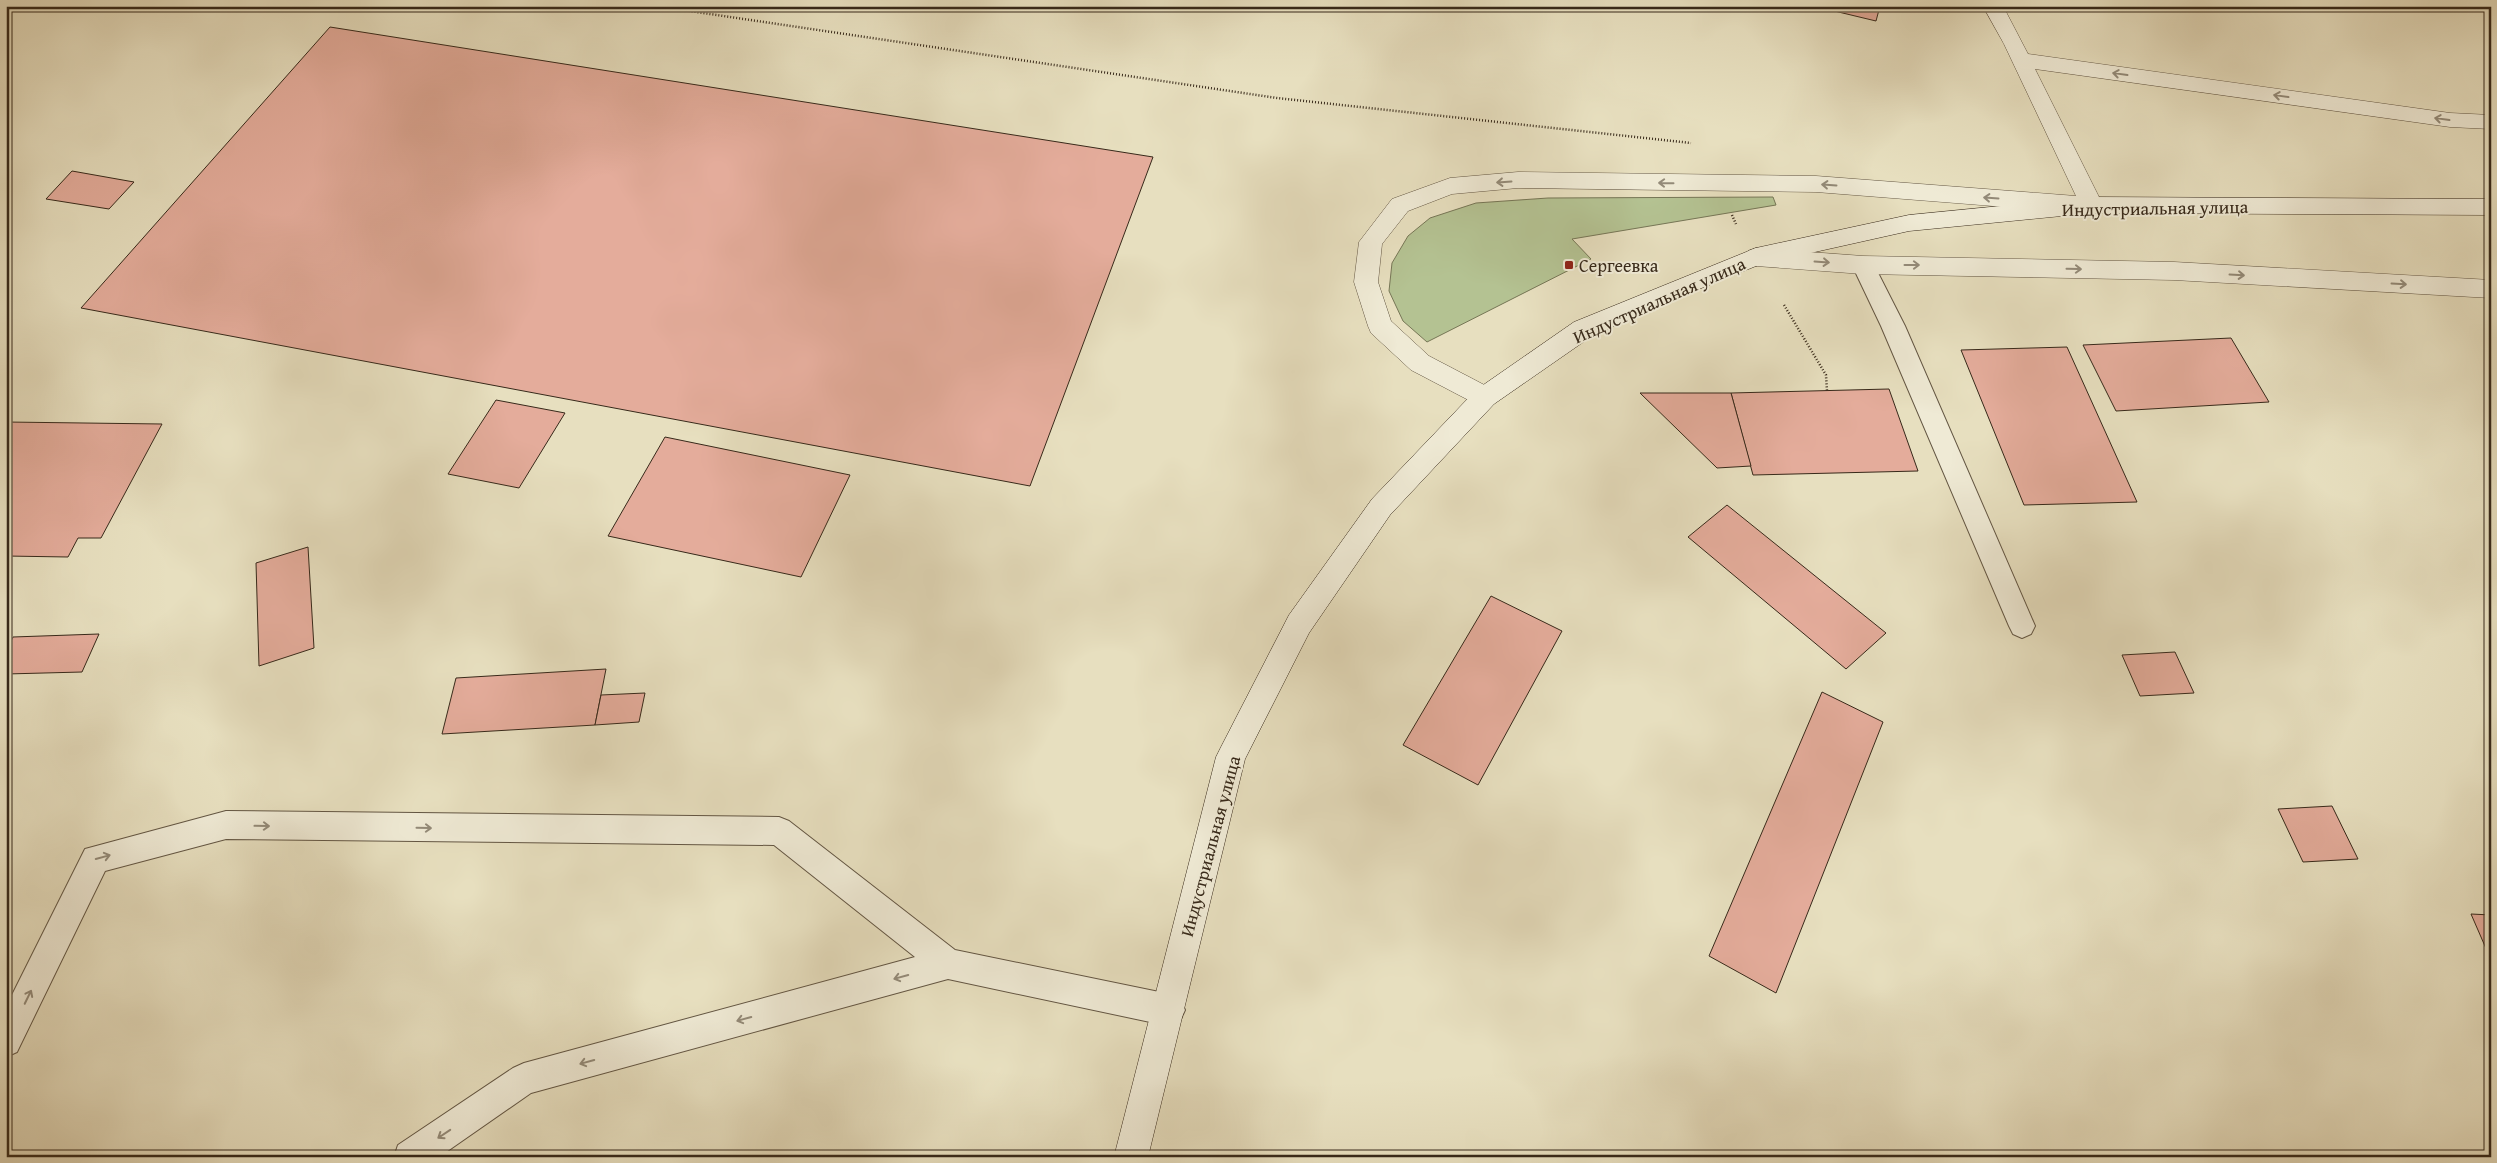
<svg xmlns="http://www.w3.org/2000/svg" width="2497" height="1163" font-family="'Gentium Book Plus',serif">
  <rect width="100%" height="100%" fill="#e7dfbf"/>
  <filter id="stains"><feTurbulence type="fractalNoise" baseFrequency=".004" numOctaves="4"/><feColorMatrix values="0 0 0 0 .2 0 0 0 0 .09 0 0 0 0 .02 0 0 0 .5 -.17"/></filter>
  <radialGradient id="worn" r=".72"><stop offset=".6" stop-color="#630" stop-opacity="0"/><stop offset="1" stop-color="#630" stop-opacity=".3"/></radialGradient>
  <path fill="#b4c292" stroke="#767656" d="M1773,197L1776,205L1572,239L1591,259L1427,342L1403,321L1389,291L1392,263L1408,236L1430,218L1476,203L1548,198Z"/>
  <g fill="#e4ac9b" stroke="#37291a">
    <path d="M1827,6H1880L1876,21L1826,9Z"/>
    <path d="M330,27L1153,157L1030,486L81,308Z"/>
    <path d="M72,171L134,182L109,209L46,199Z"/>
    <path d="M2231,338L2269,402L2116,411L2083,345Z"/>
    <path d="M2067,347L2137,502L2024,505L1961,350Z"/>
    <path d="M1889,389L1918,471L1753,475L1731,393Z"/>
    <path d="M1640,393H1731L1751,466L1717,468Z"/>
    <path d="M496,400L565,413L519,488L448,474Z"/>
    <path d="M6,422L162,424L101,538H78L68,557L6,556Z"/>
    <path d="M665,437L850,475L801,577L608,536Z"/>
    <path d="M1727,505L1886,633L1846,669L1688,537Z"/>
    <path d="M308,547L314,648L259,666L256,563Z"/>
    <path d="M1491,596L1562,631L1478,785L1403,745Z"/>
    <path d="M99,634L82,672L6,674V651L13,637Z"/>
    <path d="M2175,652L2194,693L2140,696L2122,655Z"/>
    <path d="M606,669L595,725L442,734L456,678Z"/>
    <path d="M1822,692L1883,722L1776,993L1709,956Z"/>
    <path d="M645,693L639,722L595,725L601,695Z"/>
    <path d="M2332,806L2358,859L2303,862L2278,809Z"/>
    <path d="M2471,914L2491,915V960Z"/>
  </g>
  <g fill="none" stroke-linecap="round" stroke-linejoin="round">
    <g stroke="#635643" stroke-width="2">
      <g id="service">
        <path d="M1863,257L1871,259L1905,326L2035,626L2031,634L2022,638L2013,634L2009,626L1881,326L1852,265L1855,259Z"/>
        <path d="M226,811L779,817L789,821L955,950L1169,994L1180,999L1185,1010L1180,1021L1169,1026L948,979L531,1093L439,1157H394L398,1145L513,1068L524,1063L915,957L774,845L226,839L105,871L17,1052L6,1057V1007L85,849Z"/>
      </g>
    </g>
    <g stroke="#635643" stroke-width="1">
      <g id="minor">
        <path d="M1983,6H2003L2028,54L2450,113L2491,115V129L2450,127L2035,69L2103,205L2100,211L2083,213L1816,192L1518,188L1452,194L1408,211L1382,244L1378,282L1391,321L1429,356L1494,390L1498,397L1494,404L1485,407L1476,404L1411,370L1371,333L1368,326L1354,282L1359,242L1392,199L1450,178L1518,172L1816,176L2076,196L2004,44Z"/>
        <path d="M1756,248L1863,256L2174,262L2491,280V298L2174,280L1863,274L1756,266L1748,263L1744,257L1748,251Z"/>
      </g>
    </g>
    <g stroke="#37291a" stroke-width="1">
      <path id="secondary" d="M2092,197L2491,199V215L2092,213L1909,231L1761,264L1667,302L1592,336L1494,404L1390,515L1309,633L1245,759L1148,1157H1114L1216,757L1221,747L1289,615L1372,499L1476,390L1574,322L1756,248L1909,215Z"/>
    </g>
    <g stroke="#37291a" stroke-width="2.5" stroke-dasharray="1 2" stroke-linecap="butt">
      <path d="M656,6L1277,98L1691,143"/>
      <path d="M1732,215L1736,224"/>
      <path d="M1784,305L1826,375L1827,391"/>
    </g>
    <use href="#service" fill="#efead5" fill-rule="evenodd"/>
    <use href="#minor" fill="#efead5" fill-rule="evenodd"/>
    <use href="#secondary" fill="#efead5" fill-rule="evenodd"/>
  </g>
  <defs><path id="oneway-shaft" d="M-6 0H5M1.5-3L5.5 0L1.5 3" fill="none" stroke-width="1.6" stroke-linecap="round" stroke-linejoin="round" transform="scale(1.25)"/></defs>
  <g stroke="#938a78">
    <use href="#oneway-shaft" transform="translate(2120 74) rotate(-172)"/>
    <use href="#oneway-shaft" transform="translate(2281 96) rotate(-172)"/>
    <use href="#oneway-shaft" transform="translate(2442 119) rotate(-172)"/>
    <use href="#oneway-shaft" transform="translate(1504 182) rotate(176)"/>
    <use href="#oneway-shaft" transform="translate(1666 183) rotate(-179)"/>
    <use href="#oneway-shaft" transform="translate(1829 185) rotate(-176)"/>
    <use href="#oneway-shaft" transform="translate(1991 198) rotate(-176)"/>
    <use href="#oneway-shaft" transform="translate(1822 262) rotate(4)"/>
    <use href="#oneway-shaft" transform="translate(1912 265)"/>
    <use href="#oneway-shaft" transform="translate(2074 269) rotate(1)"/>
    <use href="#oneway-shaft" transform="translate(2237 275) rotate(3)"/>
    <use href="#oneway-shaft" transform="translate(2399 284) rotate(3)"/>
    <use href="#oneway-shaft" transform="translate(262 826) rotate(1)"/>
    <use href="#oneway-shaft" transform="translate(424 828) rotate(1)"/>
    <use href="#oneway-shaft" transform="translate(103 857) rotate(-15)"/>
    <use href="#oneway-shaft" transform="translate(901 977) rotate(165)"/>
    <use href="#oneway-shaft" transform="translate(28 997) rotate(-64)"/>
    <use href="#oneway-shaft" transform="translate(744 1019) rotate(165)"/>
    <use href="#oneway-shaft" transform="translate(587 1062) rotate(165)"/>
    <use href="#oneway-shaft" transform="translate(444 1134) rotate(146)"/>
  </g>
  <rect fill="#8f2418" stroke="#efead5" stroke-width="2" x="1564" y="260" width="10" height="10" rx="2.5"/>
  <g text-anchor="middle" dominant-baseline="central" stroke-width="4" stroke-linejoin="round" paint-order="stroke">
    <g font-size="18" fill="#37291a" stroke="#efead5">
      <text transform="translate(2155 208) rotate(-1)">Индустриальная улица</text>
      <text transform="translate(1659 300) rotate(-24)">Индустриальная улица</text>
      <text transform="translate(1210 846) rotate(-75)">Индустриальная улица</text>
    </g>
    <g font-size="18" fill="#37291a" stroke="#efead5" text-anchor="start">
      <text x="1579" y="265">Сергеевка</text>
    </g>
  </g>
  <rect width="2497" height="1163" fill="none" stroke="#e7dfbf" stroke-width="25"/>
  <rect x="8" y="8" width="2482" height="1148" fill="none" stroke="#37291a" stroke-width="2.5"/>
  <rect x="12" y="12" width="2472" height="1138" fill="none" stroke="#37291a"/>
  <rect width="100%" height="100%" filter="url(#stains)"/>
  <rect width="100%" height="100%" fill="url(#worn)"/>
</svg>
